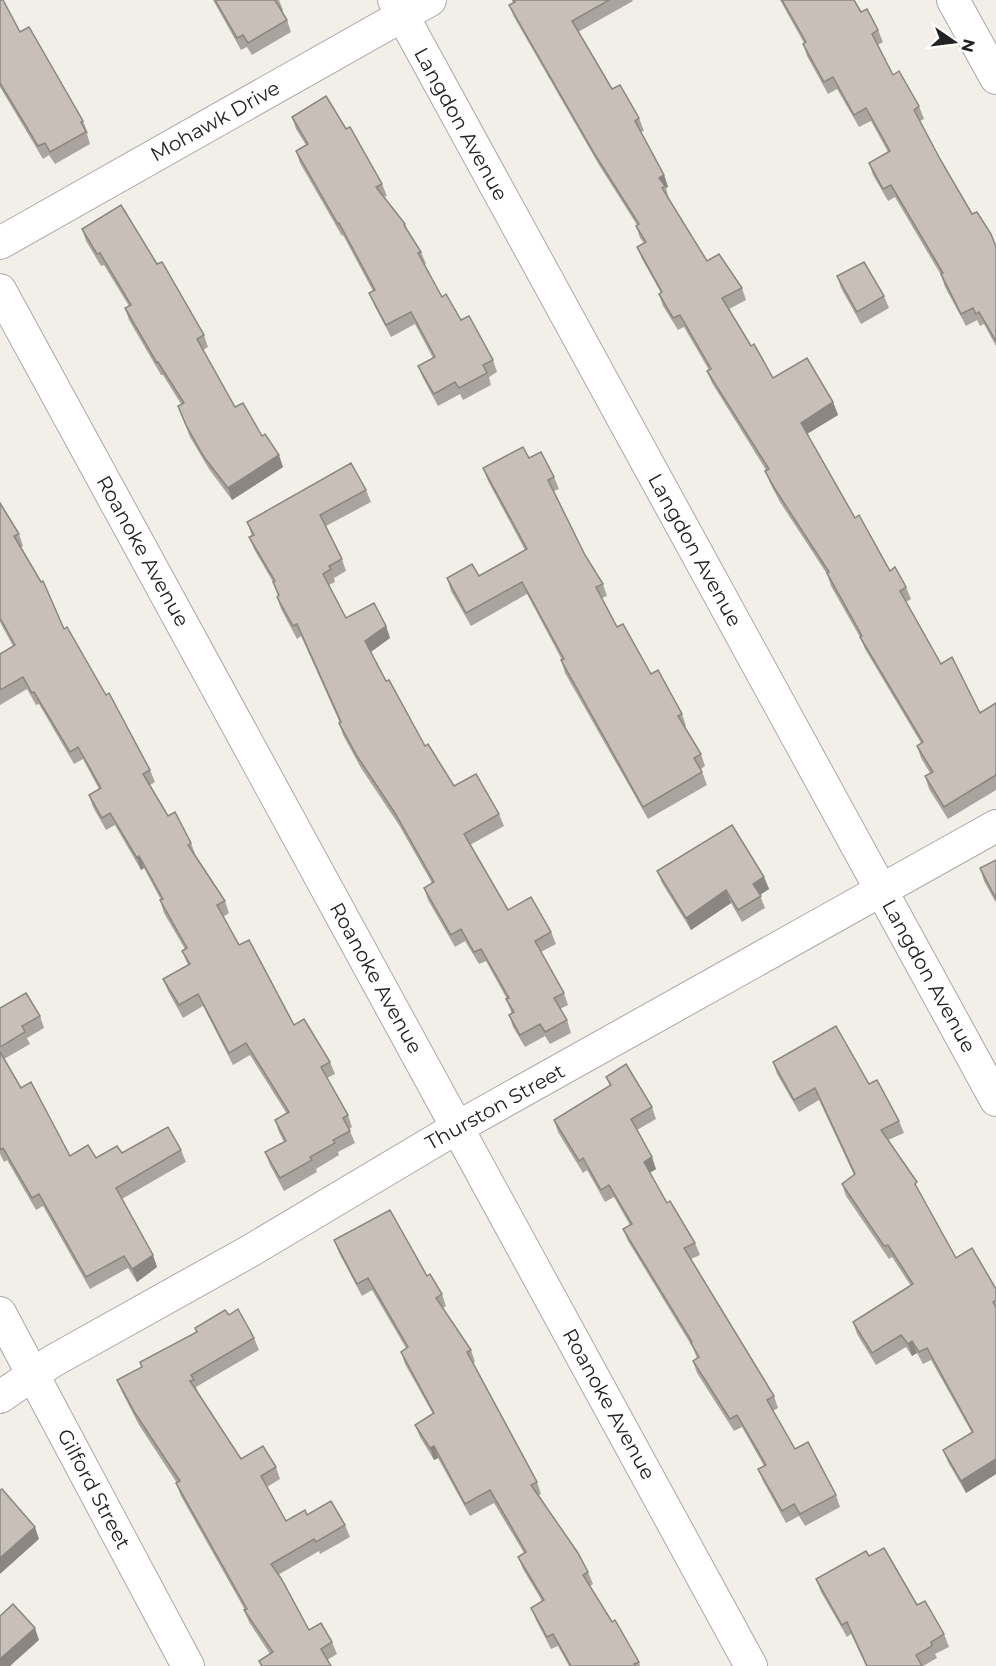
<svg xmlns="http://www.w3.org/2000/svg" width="996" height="1666" font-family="Montserrat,sans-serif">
  <rect width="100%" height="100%" fill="#f2efe9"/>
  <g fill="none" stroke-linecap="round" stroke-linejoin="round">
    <g stroke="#a9a9a9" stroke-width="34">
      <g id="minor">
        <path d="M394,0L996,1100"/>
        <path d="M953,0L996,78"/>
        <path d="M0,243L430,0"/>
        <path d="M0,290L751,1666"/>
        <path d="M0,1313L188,1666"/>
        <path d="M0,1397L53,1361L250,1251L458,1127L996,826"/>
      </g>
    </g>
    <use href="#minor" stroke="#fff" stroke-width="32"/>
  </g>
  <g fill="#aba49e">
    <path d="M0,0L20,32L83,121L88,133L87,134L90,144L55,164L49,155L43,159L0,87Z"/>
    <path d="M213,0H279L283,10L282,11L287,20L291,32L252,55L247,47L241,50Z"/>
    <path d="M512,0H632L633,1L578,32L612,89L639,118L644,131L641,132L664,175L668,187L666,188L669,199L707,261L742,288L746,300L729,309L751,346L773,378L833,402L838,415L807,434L855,518L890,571L906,587L911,599L906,602L941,664L980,713L996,703V790L948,819L929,789L925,776L930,773L921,758L917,746L921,743L865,649L861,639L831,586L827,574L780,502L770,483L765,471L766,470L712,383L707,371L709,370L684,327L678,330L663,306L659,294L661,293L642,259L637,247L644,243L640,238L636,226L637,225L599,165L514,17L509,5L513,3Z"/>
    <path d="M780,0H854L861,12L878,30L883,42L878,45L893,75L919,106L924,119L920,121L940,159L972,214L996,247V346L984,324L980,326L977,320L966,326L945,287L941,275L895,197L888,201L873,175L869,163L888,152L871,121L859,127L837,89L828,94L807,56L803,44L804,43Z"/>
    <path d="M292,117L346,129L382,184L387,196L384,197L405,224L408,232L421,252L426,264L424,265L442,297L493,360L497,372L489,377L491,385L463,400L460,394L438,406L423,378L418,366L433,358L415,324L391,337L374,305L369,293L373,291L343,235L342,236L300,163L296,151L306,145L296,129Z"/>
    <path d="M82,229L157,264L204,335L208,347L203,350L235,407L262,436L283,467L232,500L209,469L190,437L178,406L181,404L163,375H161L129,320L125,308L129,306L104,265L101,266L86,241Z"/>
    <path d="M837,276L884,296L889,308L861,324L841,288Z"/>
    <path d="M529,458L554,477L559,489L554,491L585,555L603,584L607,596L602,598L617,627L651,674L682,714L686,726L685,727L701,754L705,766L701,769L707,785L648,819L565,673L561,660H562L527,594L471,626L451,591L447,578L479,576L525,550L488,481L483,468Z"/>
    <path d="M366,490L371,502L326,526L342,559L346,571L334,578L335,582L329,585L346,618L386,626L390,638L371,652L386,681L425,746L454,786L499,814L504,826L470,845L508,910L551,932L556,944L541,952L564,993L568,1005L560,1009L567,1020L571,1033L550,1044L545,1036L525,1047L513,1027L509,1015L512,1014L506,999H507L486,961L479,964L465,941L455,947L428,900L424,888L432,883L399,825L361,768L343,735L339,723H340L301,636L297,639L281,609L277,597L278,596L273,582L254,549L249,537L252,536L247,522Z"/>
    <path d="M0,503L19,534L23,546L21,547L64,629L150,770L155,782L150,785L168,816L191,843L195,854L225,901L229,913L223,917L239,945L294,1025L330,1062L335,1074L327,1078L348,1115L352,1127L349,1129L355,1143L338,1152L339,1155L316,1169L317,1172L284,1191L270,1165L265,1152L284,1142L279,1132L275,1120L287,1114L250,1055L233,1065L203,1006L183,1018L168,991L163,979L188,965L182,951L185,949L164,913L160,900H161L144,868L141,870L115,825L106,830L93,807L89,795L99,789L83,759L74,764L39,704L36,705L27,689L0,705V654L13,646L0,622Z"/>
    <path d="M996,860V903L984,881L980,868Z"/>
    <path d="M657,871L764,877L769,889L760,895L765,908L742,922L731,903L691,930L662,883Z"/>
    <path d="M0,1008L40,1016L44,1028L27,1038L30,1044L4,1059L21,1088L70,1156L96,1158L122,1153L181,1150L186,1162L122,1199L157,1267L137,1282L128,1268L90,1289L43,1206L36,1210L7,1160L4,1162L0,1154Z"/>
    <path d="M773,1062L869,1084L899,1121L904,1133L888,1140L921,1195L956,1258L996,1289V1474L966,1493L948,1462L943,1450L972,1433L931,1360L923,1364L917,1353L912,1356L906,1347L876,1365L857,1334L853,1322L911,1286L892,1257L889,1259L846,1196L842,1184L854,1175L819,1100L799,1112L777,1074Z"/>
    <path d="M606,1077L652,1107L656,1119L637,1130L656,1169L650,1173L667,1203L695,1243L700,1255L691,1259L774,1396L778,1408L773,1411L795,1449L836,1495L840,1507L805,1526L799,1516L786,1523L763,1481L758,1469L764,1466L742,1427L734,1431L697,1373L693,1361L697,1358L693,1348L628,1241L623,1229L630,1225L614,1197L605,1202L587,1170L583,1173L558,1132L554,1120L610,1086Z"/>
    <path d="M334,1240L427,1276L442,1294L446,1306L443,1308L471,1350L475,1362L473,1363L537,1482L541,1494L539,1495L588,1572L593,1584L590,1586L612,1622L639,1662L640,1666H569L558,1646L551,1649L536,1620L531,1608L542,1601L523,1569L518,1557L524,1553L494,1503L470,1516L438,1458L434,1460L420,1437L415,1425L433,1414L405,1364L401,1352L406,1348L372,1290L362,1296L339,1253Z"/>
    <path d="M229,1315L254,1338L259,1350L196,1387L198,1392L241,1459L276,1467L280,1479L267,1487L286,1521L307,1515L345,1525L350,1537L320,1554L319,1551L278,1575L309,1630L332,1642L337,1654L327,1660L331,1666H261L259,1661L270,1654L249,1622L244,1610H245L181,1496L176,1483H177L139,1425L122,1392L117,1380L142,1367L196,1332L195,1328Z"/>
    <path d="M869,1556L944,1634L949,1647L935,1654L937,1658L923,1666H866L851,1634L847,1637L821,1592L816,1579Z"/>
  </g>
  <g fill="#8b8681">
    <path d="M664,175L668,187L666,188L659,178Z"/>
    <path d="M833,402L838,415L805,435L801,423Z"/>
    <path d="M279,455L283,467L232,500L228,488Z"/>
    <path d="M386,626L390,638L369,653L365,641Z"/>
    <path d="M139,856L144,868L141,870L137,858Z"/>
    <path d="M764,877L769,889L758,896L753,884Z"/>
    <path d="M726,890L731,903L691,930L686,918Z"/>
    <path d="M652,1157L656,1169L648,1174L644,1162Z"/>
    <path d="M153,1255L157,1267L137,1282L132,1269Z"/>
    <path d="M912,1341L917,1353L912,1356L908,1344Z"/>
    <path d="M434,1446L438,1458L434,1460L430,1448Z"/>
    <path d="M996,1459V1474L966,1493L961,1481Z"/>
    <path d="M35,1527L39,1539L0,1574V1558Z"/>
    <path d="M35,1628L39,1640L10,1666H0V1659Z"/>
  </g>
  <g fill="#c7bfb8" stroke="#8b8681" stroke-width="1.5">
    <path d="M0,0H3L20,32L29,27L83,121L81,122L86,132L50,152L45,143L38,146L0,83Z"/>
    <path d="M215,0H275L287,20L248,43L243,35L237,38Z"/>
    <path d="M513,0H609L572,21L612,89L620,85L639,118L635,121L664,175L659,178L665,186L662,188L707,261L719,254L742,288L722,298L751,346L754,344L773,378L807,358L833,402L801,423L855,518L859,515L890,571L895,567L906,587L900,591L941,664L952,657L980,713L996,703V775L944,807L925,776L933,772L917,746L923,742L860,637L862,636L827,573L829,572L775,489L765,471L769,469L707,371L711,369L680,315L673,318L659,294L662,292L637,247L646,242L636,226L639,224L594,153L509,5L515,2Z"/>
    <path d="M782,0H854L861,12L867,9L878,30L872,34L893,75L899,71L919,106L914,110L940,159L972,214L977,212L991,234L996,247V341L979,312L976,314L973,308L961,314L941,274L943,273L891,185L883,189L869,163L890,151L866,108L854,115L833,77L824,82L803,44L806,42Z"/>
    <path d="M326,96L346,129L350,127L382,184L376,187L405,224L404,225L421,252L418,253L442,297L446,294L461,320L469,316L493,360L483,365L487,373L459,388L455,382L434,394L418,366L435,357L411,312L386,325L369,293L375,290L339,223L338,224L296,151L308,144L292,117Z"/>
    <path d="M121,205L157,264L162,262L204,335L197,339L235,407L243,403L262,436L265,434L279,455L228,488L204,457L186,425L178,406L184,403L158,362L157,363L125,308L131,305L100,253L97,254L82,229Z"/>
    <path d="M864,262L884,296L857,312L837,276Z"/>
    <path d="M523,447L529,458L541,452L554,477L548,480L585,555L603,584L596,587L617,627L623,624L651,674L658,670L682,714L678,716L701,754L694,758L702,772L643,807L561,660L564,659L522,582L466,613L447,578L472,564L479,576L527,549L483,468Z"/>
    <path d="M351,463L366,490L320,515L342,559L329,566L331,569L323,574L346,618L374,603L386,626L365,641L386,681L389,680L425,746L428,744L454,786L476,774L499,814L464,834L508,910L531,897L551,932L535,941L564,993L554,998L567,1020L545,1032L540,1024L520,1035L509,1015L514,1012L506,999L509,998L481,949L474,952L461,929L451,935L424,888L434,882L395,813L357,756L339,723L341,722L297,624L293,626L277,597L279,595L273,582L275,581L249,537L254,535L247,522Z"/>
    <path d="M0,503L19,534L14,536L41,582L43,581L64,629L67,627L106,695L109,693L150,770L143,774L168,816L175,812L191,843L188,845L225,901L217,905L239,945L249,940L294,1025L304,1019L330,1062L321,1067L348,1115L343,1118L350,1131L333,1140L335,1143L310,1157L312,1160L280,1178L265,1152L286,1141L275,1120L289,1112L246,1043L229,1053L198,994L179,1005L163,979L190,964L182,951L187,948L160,900L163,899L139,856L137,858L110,813L102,818L89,795L101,788L78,747L70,752L34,692L32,693L23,677L0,690V654L15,645L0,618Z"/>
    <path d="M732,825L764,877L753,884L761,896L738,910L726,890L686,918L657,871Z"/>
    <path d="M996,860V899L980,868Z"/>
    <path d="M26,993L40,1016L22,1026L25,1032L0,1047V1008Z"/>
    <path d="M836,1026L869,1084L877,1080L899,1121L881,1130L917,1182L915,1184L956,1258L972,1248L996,1289V1300L993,1302L996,1308V1459L961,1481L943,1450L973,1432L927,1348L919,1352L912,1341L908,1344L901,1335L872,1353L853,1322L913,1284L888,1245L884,1246L842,1184L855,1174L815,1088L794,1100L773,1062Z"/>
    <path d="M0,1052L21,1088L31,1082L70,1156L88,1145L96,1158L117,1146L122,1153L168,1127L181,1150L116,1188L153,1255L132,1269L124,1256L86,1277L39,1194L32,1198L3,1148L0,1150Z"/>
    <path d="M626,1064L652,1107L631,1119L652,1157L644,1162L667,1203L670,1201L695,1243L684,1248L774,1396L767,1400L795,1449L808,1442L836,1495L800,1514L794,1504L782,1511L758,1469L766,1465L737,1415L730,1419L693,1361L699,1357L691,1343L692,1342L623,1229L632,1224L609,1185L601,1190L583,1158L579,1161L554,1120L611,1085L606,1077Z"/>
    <path d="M390,1210L427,1276L430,1274L442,1294L436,1298L471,1350L467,1352L537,1482L531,1485L578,1553L588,1572L583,1575L612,1622L615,1620L639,1662L634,1664L635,1666H571L553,1634L547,1637L531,1608L544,1600L518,1557L526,1552L490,1490L465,1504L434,1446L430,1448L415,1425L434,1413L401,1352L408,1347L368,1278L357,1284L334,1240Z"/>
    <path d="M238,1309L254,1338L191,1375L194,1380L190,1381L241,1459L263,1446L276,1467L261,1476L286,1521L305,1510L307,1515L331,1501L345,1525L316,1542L314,1539L271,1564L282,1580L309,1630L321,1623L332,1642L321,1649L331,1666H262L259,1661L273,1652L244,1610L247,1609L176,1483L180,1481L135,1413L117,1380L142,1367L140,1362L197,1332L195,1328L225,1310L229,1315Z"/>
    <path d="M2,1489L35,1527L0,1558V1490Z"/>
    <path d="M884,1548L917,1605L925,1601L944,1634L931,1642L932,1646L916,1655L922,1666H867L847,1622L842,1625L816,1579L866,1551L869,1556Z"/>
    <path d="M13,1604L35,1628L0,1659V1616Z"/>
  </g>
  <g text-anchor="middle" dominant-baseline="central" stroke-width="5" stroke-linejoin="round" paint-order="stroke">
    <g font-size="20" fill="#222" stroke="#fff">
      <text transform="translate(215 121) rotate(-29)">Mohawk Drive</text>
      <text transform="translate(461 124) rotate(61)">Langdon Avenue</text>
      <text transform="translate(695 550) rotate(61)">Langdon Avenue</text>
      <text transform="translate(143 551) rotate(61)">Roanoke Avenue</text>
      <text transform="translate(929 976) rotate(61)">Langdon Avenue</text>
      <text transform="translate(376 978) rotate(61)">Roanoke Avenue</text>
      <text transform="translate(495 1107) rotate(-29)">Thurston Street</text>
      <text transform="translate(609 1404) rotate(61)">Roanoke Avenue</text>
      <text transform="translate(94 1489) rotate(62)">Gilford Street</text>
    </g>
  </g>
  <g transform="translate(954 42) rotate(104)" stroke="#ffffff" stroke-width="4.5" paint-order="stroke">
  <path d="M0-4.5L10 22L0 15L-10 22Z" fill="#222222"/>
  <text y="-9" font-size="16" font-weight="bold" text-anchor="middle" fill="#222222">N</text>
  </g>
</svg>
